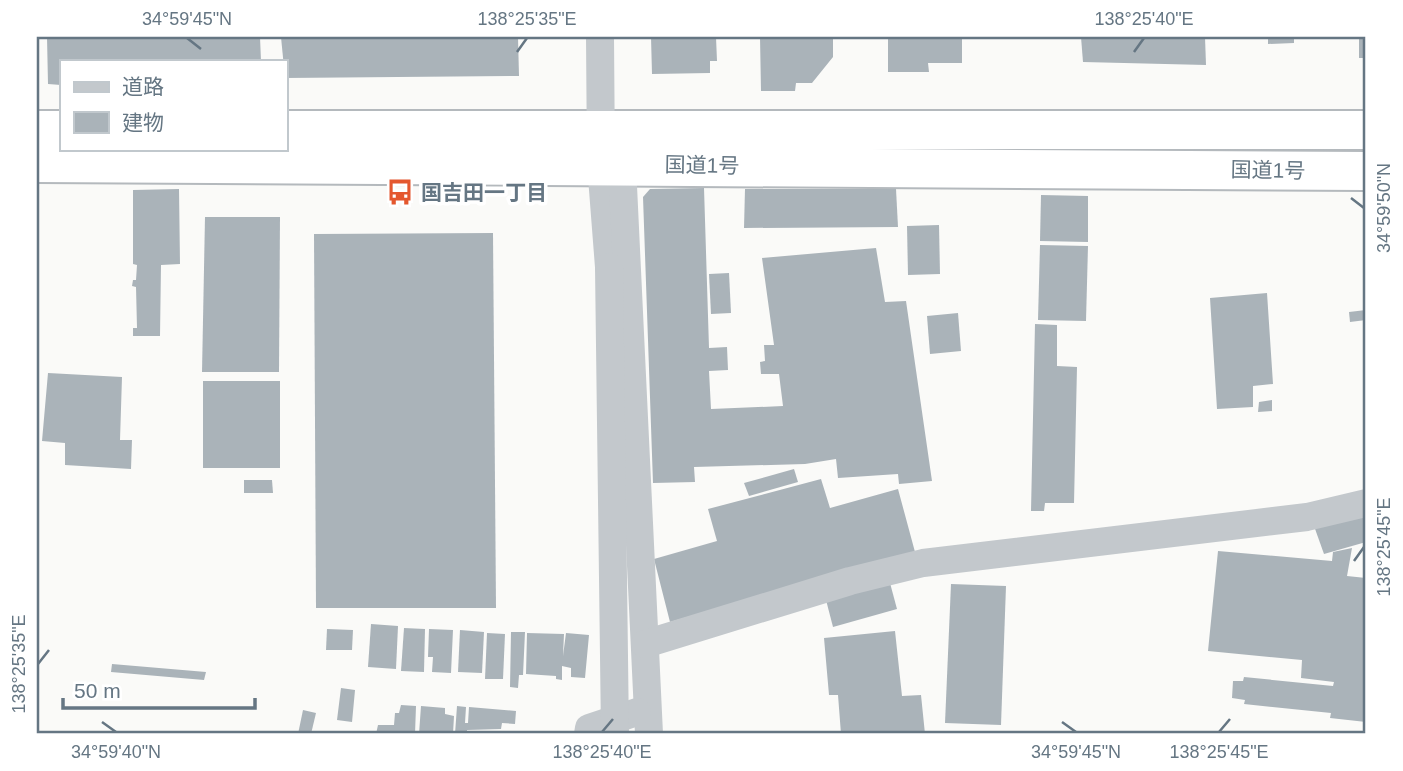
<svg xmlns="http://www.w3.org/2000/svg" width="1403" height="771" font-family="Arial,'Noto Sans JP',sans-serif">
  <rect width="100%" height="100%" fill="#fafaf8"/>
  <g fill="#aab3b9">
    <path d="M47,37H260L261,61H61V85L48,84Z"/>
    <path d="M281,37H518L519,76L285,78Z"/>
    <path d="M651,37H716L717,61H710V73L652,74Z"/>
    <path d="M760,37H833V57L812,83H796L795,91H761Z"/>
    <path d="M888,37H962V63H928L929,72H888Z"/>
    <path d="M1081,37H1205L1206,65L1083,62Z"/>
    <path d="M1268,37H1294V43L1268,44Z"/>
    <rect x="1359" y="37" width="7" height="21"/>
    <path d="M704,188L709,348L727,347L728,370L709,371L711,409L783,406L779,374H761L760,362L765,361L764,345H774L762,258L876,248L885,302L906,301L932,481L899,484L898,474L838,478L836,459L805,464L694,467L695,482L653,483L643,197L650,189Z"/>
    <path d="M179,189L180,264L161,265L160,336H133V328H137L136,287L132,286L133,280H136L137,265L133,264V190Z"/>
    <path d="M745,189H896L898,227L744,228Z"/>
    <path d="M1041,195L1088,196V242L1040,241Z"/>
    <path d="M205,217H280L279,372H202Z"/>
    <path d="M939,225L940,274L908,275L907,226Z"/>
    <path d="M493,233L496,608H316L314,234Z"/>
    <path d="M1040,245L1088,246L1086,321L1038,320Z"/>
    <path d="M729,273L731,313L711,314L709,274Z"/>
    <path d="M1267,293L1273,384L1253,386V407L1217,409L1210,298Z"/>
    <path d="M1366,310V320L1350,322L1349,312Z"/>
    <path d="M958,313L961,351L930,354L927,316Z"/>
    <path d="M1035,324L1057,325V366L1077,367L1074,503H1045L1044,511H1031Z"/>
    <path d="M48,373L122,377L120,440H132L131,469L65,465V443L42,441Z"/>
    <rect x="203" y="381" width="77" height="87"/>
    <path d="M1272,400V411L1258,412L1259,402Z"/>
    <path d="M794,469L798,482L749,496L744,483Z"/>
    <path d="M821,479L830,508L898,489L915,552L670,622L654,559L717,541L708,509Z"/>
    <path d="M244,480H272L273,493H244Z"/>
    <path d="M1366,511V542L1324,554L1314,526Z"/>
    <path d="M1352,548L1347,576L1366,578V722L1330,718L1331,713L1244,704L1245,700L1232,698L1233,681H1243L1244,677L1333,686L1334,682L1301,678L1302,660L1208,651L1218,551L1332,561L1333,552Z"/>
    <path d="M890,583L897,609L833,627L826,600Z"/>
    <path d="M951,584L1006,586L1001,725L945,723Z"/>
    <path d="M371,624L398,626L396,669L368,667Z"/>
    <path d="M404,628L425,629L424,672L401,671Z"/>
    <path d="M327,629L353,630L352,650H326Z"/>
    <path d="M429,629L453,630L451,673L432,672L433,657H428Z"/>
    <path d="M460,630L484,632L482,673L458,672Z"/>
    <path d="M895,631L902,696L921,695L925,734H841L838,695H829L824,638Z"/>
    <path d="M511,632H525L523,675H519L518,688L510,687Z"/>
    <path d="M487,633L505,634L503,679H485Z"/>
    <path d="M527,633L564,634L563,656L566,633L589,635L585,678L571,677V668L562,666V680L556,679V676L526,674Z"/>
    <path d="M112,664L206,672L204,680L111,672Z"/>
    <path d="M341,688L355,690L352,722L337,720Z"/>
    <path d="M401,705L416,706L415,734H376L378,725H394L395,713H399Z"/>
    <path d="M421,706L445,708V714L454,716L453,734H419Z"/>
    <path d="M457,706L466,707L465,723H468L469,707L516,711L515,724L502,723L501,729L467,730V734H455Z"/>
    <path d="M303,710L316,713L311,734H298Z"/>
  </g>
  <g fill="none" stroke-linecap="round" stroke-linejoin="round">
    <g stroke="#b4b9bd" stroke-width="42">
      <g id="highway">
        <path d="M37,130H61"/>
        <path d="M285,130H1366"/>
        <path d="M37,163L1366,171"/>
      </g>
    </g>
    <g stroke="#c3c8cc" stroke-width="28">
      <path d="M600,37L601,164L609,267"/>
      <path d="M622,165L649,734"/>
      <path d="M645,644L850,581L923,563L1307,517L1366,503"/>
      <path d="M588,734L589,728L637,712"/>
    </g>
    <use href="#highway" stroke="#fff" stroke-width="38"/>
    <path stroke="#c3c8cc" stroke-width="28" d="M609,267L615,734"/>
  </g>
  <path fill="none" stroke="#657683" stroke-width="2.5" d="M187,38L201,49M517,52L527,38M1134,52L1144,38M1351,198L1364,208M1354,561L1364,547M38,664L49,650M102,722L116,732M1062,722L1076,732M602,732L613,719M1219,732L1230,719"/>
  <defs>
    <g id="bus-bare" transform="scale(2.1)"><path d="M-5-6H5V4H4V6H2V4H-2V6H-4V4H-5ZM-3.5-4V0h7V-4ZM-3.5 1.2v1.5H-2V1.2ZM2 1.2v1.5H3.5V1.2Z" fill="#e4572e" stroke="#fff" stroke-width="2.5" paint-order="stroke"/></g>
  </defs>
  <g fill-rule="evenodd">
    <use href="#bus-bare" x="400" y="192"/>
  </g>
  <g text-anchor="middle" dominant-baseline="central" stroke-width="7" stroke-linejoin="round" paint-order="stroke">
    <g font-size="21" fill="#657683" stroke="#fff">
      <text transform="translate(702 165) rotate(1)">国道1号</text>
      <text transform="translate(1268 170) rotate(1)">国道1号</text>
    </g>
    <g font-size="21" font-weight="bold" fill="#657683" stroke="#fff" text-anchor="start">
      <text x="421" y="192">国吉田一丁目</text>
    </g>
  </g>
  <rect width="1403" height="771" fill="none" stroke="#ffffff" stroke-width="77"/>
  <rect x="60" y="60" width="228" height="91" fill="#ffffff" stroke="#c1c8cd" stroke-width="2"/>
  <rect x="74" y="82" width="35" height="10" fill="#c3c8cc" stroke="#c1c8cd" stroke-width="2"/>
  <text x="122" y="94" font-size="21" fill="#657683">道路</text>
  <rect x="74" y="112" width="35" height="21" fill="#aab3b9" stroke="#c1c8cd" stroke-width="2"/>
  <text x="122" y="130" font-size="21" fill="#657683">建物</text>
  <path d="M63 698v10h192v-10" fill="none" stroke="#657683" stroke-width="3.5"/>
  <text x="74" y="698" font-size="21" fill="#657683" stroke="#ffffff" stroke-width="5" paint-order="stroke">50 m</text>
  <rect x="38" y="38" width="1326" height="694" fill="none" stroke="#657683" stroke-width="2.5"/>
  <g font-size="18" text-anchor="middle" fill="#657683">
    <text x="187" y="25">34°59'45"N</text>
    <text x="527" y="25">138°25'35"E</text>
    <text x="1144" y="25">138°25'40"E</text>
    <text transform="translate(1384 208) rotate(-90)" y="6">34°59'50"N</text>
    <text transform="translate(1384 547) rotate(-90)" y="6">138°25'45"E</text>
    <text transform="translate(19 664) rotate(-90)" y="6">138°25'35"E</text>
    <text x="116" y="758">34°59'40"N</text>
    <text x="602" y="758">138°25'40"E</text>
    <text x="1076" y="758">34°59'45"N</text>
    <text x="1219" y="758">138°25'45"E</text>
  </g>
</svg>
